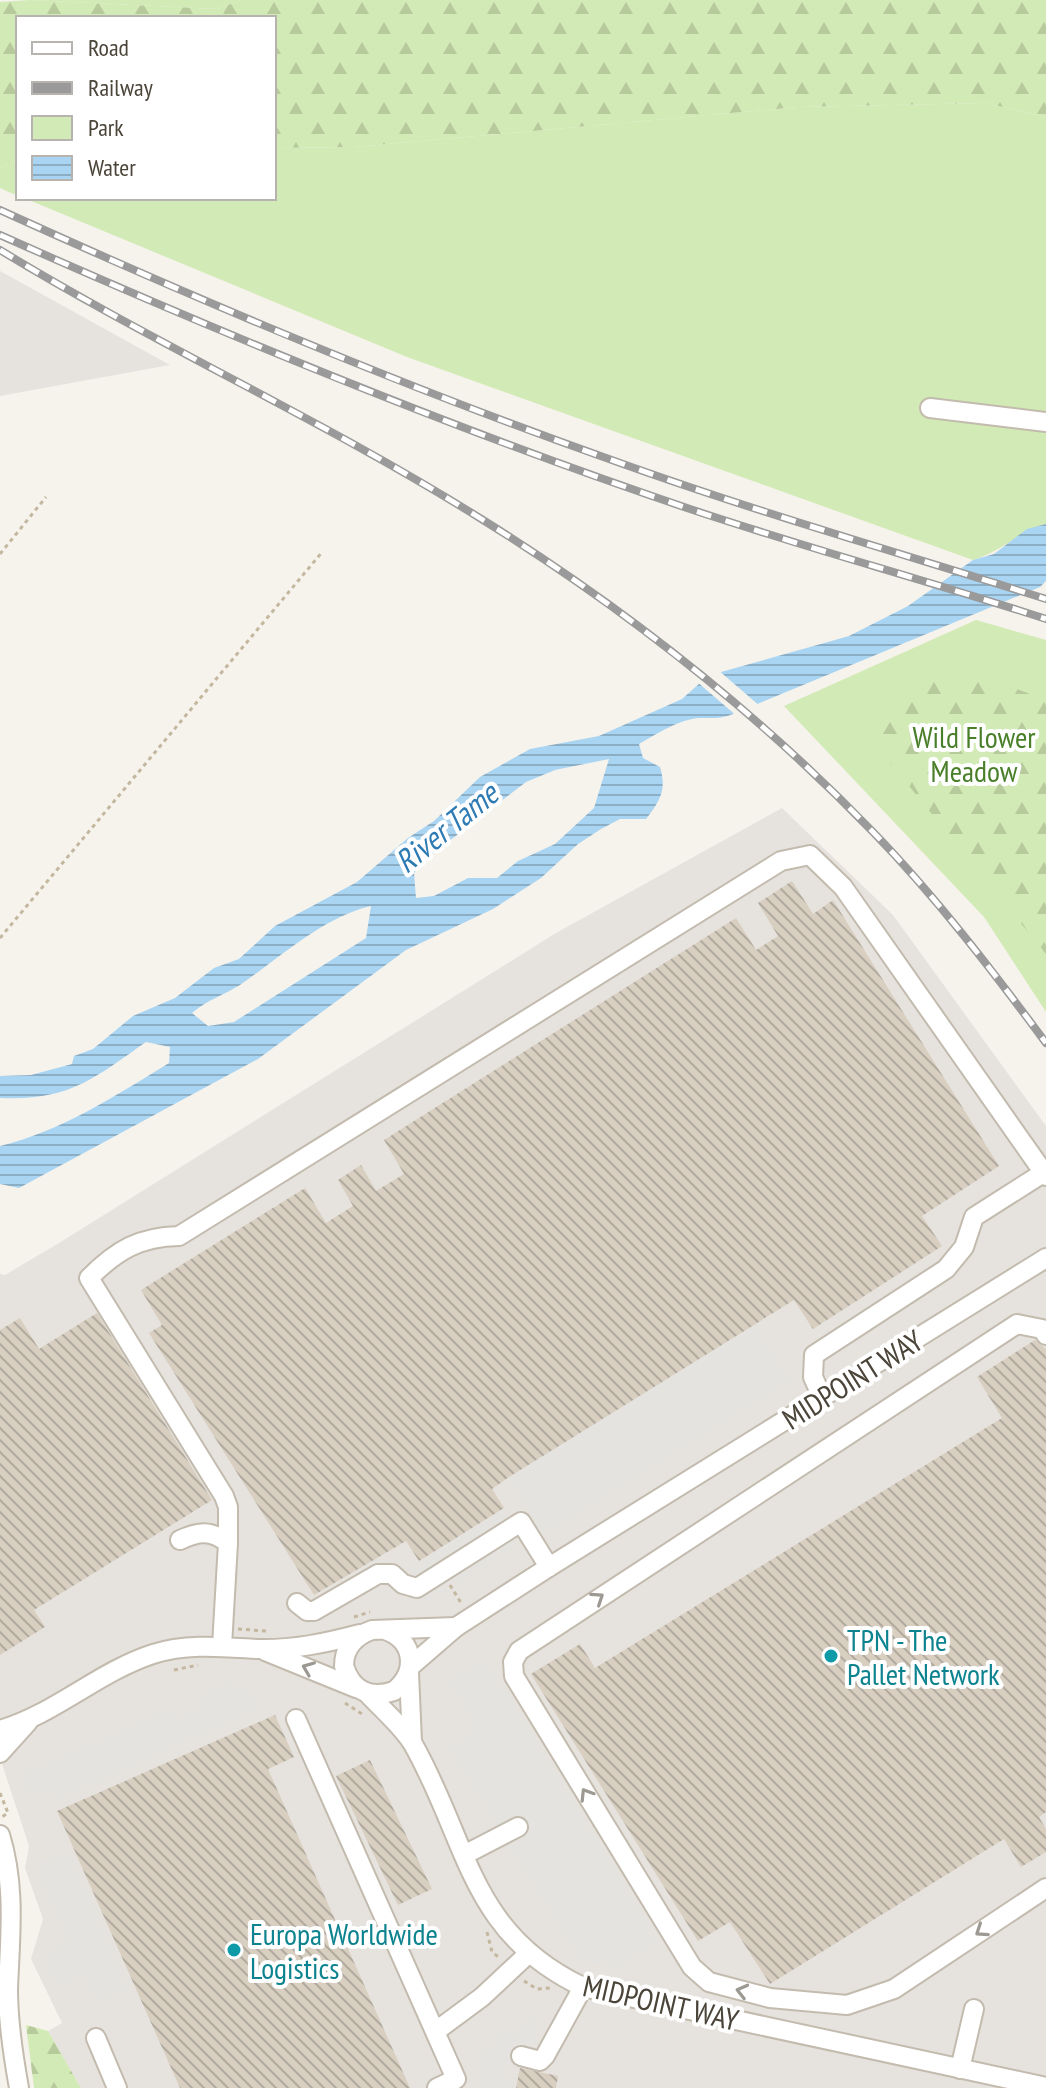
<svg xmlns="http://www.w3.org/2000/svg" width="1046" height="2088" font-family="'PT Sans Narrow',sans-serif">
  <defs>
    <pattern id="forest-firs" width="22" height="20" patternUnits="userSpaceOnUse" patternTransform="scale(2)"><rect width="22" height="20" fill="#d2eab5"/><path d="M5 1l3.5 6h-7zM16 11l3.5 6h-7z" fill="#b6ca9c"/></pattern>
    <pattern id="water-rules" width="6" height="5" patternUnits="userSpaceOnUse" patternTransform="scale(2)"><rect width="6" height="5" fill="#a9d4f2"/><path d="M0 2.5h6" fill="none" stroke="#8caec5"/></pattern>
    <pattern id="building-back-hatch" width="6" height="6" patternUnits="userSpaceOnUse" patternTransform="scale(2)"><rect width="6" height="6" fill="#d8cfc1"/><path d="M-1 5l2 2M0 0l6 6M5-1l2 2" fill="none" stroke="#b1aa9e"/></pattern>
  </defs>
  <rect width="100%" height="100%" fill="#f6f3ec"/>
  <g fill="#e6e2dd">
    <path d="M0,271L170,365L0,396Z"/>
    <path d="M782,808L893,915L1046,1126V2088H81L48,2031L62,2023L31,1959L43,1919L25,1868L29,1846L0,1758V1274L5,1275L59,1243L556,933Z"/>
  </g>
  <g fill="#d2eab5">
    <path d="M30,0H241L217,9Z"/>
    <path d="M985,103L1046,117V524C1019,532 1000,552 973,560L407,357L24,198H274V148L354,147L798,107Z"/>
    <path d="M18,159V196L0,188V168Z"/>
    <path d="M976,620L1046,640V1012L984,917L784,706Z"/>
  </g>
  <g fill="url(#forest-firs)">
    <path d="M30,0L217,9L241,0H1046V117L985,103L798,107L354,147L274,148V18H18V159L0,168V2Z"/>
    <path d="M961,676L1009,686L1046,700V954L874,743L880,714L926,683Z"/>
    <path d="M26,2025L48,2031L81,2088H34Z"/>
  </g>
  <g fill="#e5e3e0">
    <path d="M755,1325L792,1381L543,1536L509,1477Z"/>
    <path d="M504,1508L515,1547L457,1584L451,1574L441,1581L446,1591L426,1603L410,1569Z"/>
    <path d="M485,1657L659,1942L620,1967L580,1962L447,1747L475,1728L447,1681Z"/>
    <path d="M235,1679L240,1689L248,1685L260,1709L60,1800H54L49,1790L31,1799L19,1774L171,1707L177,1716L200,1707L197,1696Z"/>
    <path d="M70,1853L129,1989L97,2003L83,1977L56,1990L41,1956L67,1942L33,1863Z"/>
    <path d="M524,2016L539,2019L528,2064L516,2062L504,2070L502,2076L513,2079L511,2088H474L484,2041L496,2043L499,2032L519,2035Z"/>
  </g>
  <path fill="url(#water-rules)" fill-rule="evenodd" d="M1046,524V581L1040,587L733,714C720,719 713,718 700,718C679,719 657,734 639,744L643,758L660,767C667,790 660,801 646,819H620L601,829L578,844L541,878L493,909L406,950L258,1059L19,1188L0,1184V1146C62,1131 115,1096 169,1063L170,1047L146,1042C93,1079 69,1101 0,1098V1076L31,1075L72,1064L74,1056L93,1049L133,1016L175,998L214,968L239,959L275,926L357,882L408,838L434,821L480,777L530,749L599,736L682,699L700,683L721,672L849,636L908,606L973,560L994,554L1027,529ZM609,759L594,808L555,844L518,861L497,878H468L434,896L416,898L414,873L431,855L526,782L555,770ZM371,906L366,938L234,1022L208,1026L192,1013C207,1000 224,995 240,985C281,957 323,917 371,906Z"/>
  <path fill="#f6f3ec" d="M717,669L761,707L738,717L696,681Z"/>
  <g fill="url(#building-back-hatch)">
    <path d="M792,881L813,914L833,900L999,1166L922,1216L942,1246L813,1329L794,1300L509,1477L492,1489L504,1508L419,1561L406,1541L314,1595L149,1333L162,1325L141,1290L305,1188L326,1223L353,1206L338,1180L361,1165L376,1191L404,1174L384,1140L736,918L756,950L778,936L758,903Z"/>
    <path d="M97,1313L212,1500L34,1610L45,1627L0,1655V1330L20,1318L39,1349Z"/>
    <path d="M1035,1340L1046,1349V1812L1039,1817L1046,1829V1852L1021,1867L1004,1839L770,1984L730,1922L698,1941L531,1674L580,1644L595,1668L1002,1418L977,1377Z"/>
    <path d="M275,1715L294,1757L268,1769L410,2088H180L57,1811Z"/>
    <path d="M370,1760L432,1889L398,1905L336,1776Z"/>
    <path d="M520,2068L558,2076L556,2088H516Z"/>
  </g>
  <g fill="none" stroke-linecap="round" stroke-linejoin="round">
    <g stroke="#c2bbae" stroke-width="22">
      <g id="minor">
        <path d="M930,408L1046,422"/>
        <path d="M1046,1335L1042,1329L1017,1324L519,1651L513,1662L514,1676L692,1967L709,1982L770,1998L847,2005L894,1989L1046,1888"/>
        <path d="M822,1397L813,1377L814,1355L946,1269L964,1247L974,1217L1043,1173"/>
        <path d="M180,1540C199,1531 211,1530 228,1543L222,1646"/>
        <path d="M228,1543V1507L224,1496L89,1278C117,1250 139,1237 179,1236L781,861L810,855L843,887L1046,1176"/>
        <path d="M297,1603L307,1611H314L378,1574H392L403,1584L417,1588L521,1522L549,1567"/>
        <path d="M385,1630C416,1641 417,1673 394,1691C370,1699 352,1691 344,1666C344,1647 355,1636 372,1630L456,1627"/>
        <path d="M265,1651L356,1688"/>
        <path d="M411,1666L456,1627L549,1567L1046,1258"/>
        <path d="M409,1673L412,1742"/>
        <path d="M368,1694C383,1710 402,1726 413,1744C469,1843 469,1933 583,1987L1046,2087"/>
        <path d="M296,1719L456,2079L437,2088"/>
        <path d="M0,1730C55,1714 98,1672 153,1654C187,1643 223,1647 257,1649C293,1650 326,1643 360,1634"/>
        <path d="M0,1753L28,1722"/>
        <path d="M0,1835C16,1887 10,1936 8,1989C8,2023 13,2055 19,2088"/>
        <path d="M464,1855L518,1827"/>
        <path d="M436,2031L482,1997L528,1954"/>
        <path d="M96,2038L117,2088"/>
        <path d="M521,2056L540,2061L545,2056L583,1987"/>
        <path d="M960,2069L974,2009"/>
      </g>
    </g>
    <g stroke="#c4b79f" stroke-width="3" stroke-dasharray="4 4" stroke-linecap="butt">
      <path d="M0,554L46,497"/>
      <path d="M0,938L323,551"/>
      <path d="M450,1585L461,1603"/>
      <path d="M354,1617L370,1612"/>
      <path d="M238,1629L266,1631"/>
      <path d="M174,1670L198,1665"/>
      <path d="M345,1703L362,1714"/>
      <path d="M0,1793L8,1813L0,1818"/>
      <path d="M487,1932L492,1952L501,1959"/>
      <path d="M524,1981L537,1989L550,1988"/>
    </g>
    <use href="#minor" stroke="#fff" stroke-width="18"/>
    <g stroke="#9a9a9a" stroke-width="8">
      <g id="rail">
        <path d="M0,210C200,301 402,386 609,459C753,511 900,553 1046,599"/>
        <path d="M0,235C227,336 458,431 693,510C810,549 929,581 1046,619"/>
        <path d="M0,250C158,346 327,422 483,520C624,608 757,712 873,832C936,897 992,970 1046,1043"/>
      </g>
    </g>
    <use href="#rail" stroke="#fff" stroke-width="5" stroke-dasharray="15" stroke-linecap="butt"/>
  </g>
  <defs><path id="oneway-chevron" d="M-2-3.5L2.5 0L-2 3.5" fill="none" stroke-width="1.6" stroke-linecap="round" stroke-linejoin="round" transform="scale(2)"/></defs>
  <g stroke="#9c9892">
    <use href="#oneway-chevron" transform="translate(598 1598) rotate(-34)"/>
    <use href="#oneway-chevron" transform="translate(308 1668) rotate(-158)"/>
    <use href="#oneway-chevron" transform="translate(586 1794) rotate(-122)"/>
    <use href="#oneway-chevron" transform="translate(981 1931) rotate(146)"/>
    <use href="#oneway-chevron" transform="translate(742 1991) rotate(-166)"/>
  </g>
  <g fill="#0f9aa8" stroke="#fff" stroke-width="3">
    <circle cx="831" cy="1656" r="8"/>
    <circle cx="234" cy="1950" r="8"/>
  </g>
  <g text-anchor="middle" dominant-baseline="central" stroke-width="8" stroke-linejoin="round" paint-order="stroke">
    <g font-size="30" fill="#4a7f2a" stroke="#fff">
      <text x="974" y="736">Wild Flower<tspan x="974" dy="34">Meadow</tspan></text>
    </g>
    <g font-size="30" fill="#4b4439" stroke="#fff">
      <text transform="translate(852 1379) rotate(-32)">MIDPOINT WAY</text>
      <text transform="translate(661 2002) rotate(13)">MIDPOINT WAY</text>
    </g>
    <g font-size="30" fill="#0d838f" stroke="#fff" text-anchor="start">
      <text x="847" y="1639">TPN - The<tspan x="847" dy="34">Pallet Network</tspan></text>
      <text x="250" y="1933">Europa Worldwide<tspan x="250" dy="34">Logistics</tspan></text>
    </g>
    <g font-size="32" font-style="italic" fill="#2e7ab2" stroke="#fff">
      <text transform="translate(446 827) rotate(-39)">River Tame</text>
    </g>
  </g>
  <rect x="16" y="16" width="260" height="184" fill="#ffffff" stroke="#b7b4b0" stroke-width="2"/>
  <rect x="32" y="42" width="40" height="12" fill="#ffffff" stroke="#b7b4b0" stroke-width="2"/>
  <text x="88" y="56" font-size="24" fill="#4b4439">Road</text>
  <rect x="32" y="82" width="40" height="12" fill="#9a9a9a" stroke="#b7b4b0" stroke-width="2"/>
  <text x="88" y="96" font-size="24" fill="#4b4439">Railway</text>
  <rect x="32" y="116" width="40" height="24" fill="#d2eab5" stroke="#b7b4b0" stroke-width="2"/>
  <text x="88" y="136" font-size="24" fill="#4b4439">Park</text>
  <rect x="32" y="156" width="40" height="24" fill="url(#water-rules)" stroke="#b7b4b0" stroke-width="2"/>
  <text x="88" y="176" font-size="24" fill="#4b4439">Water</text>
</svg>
